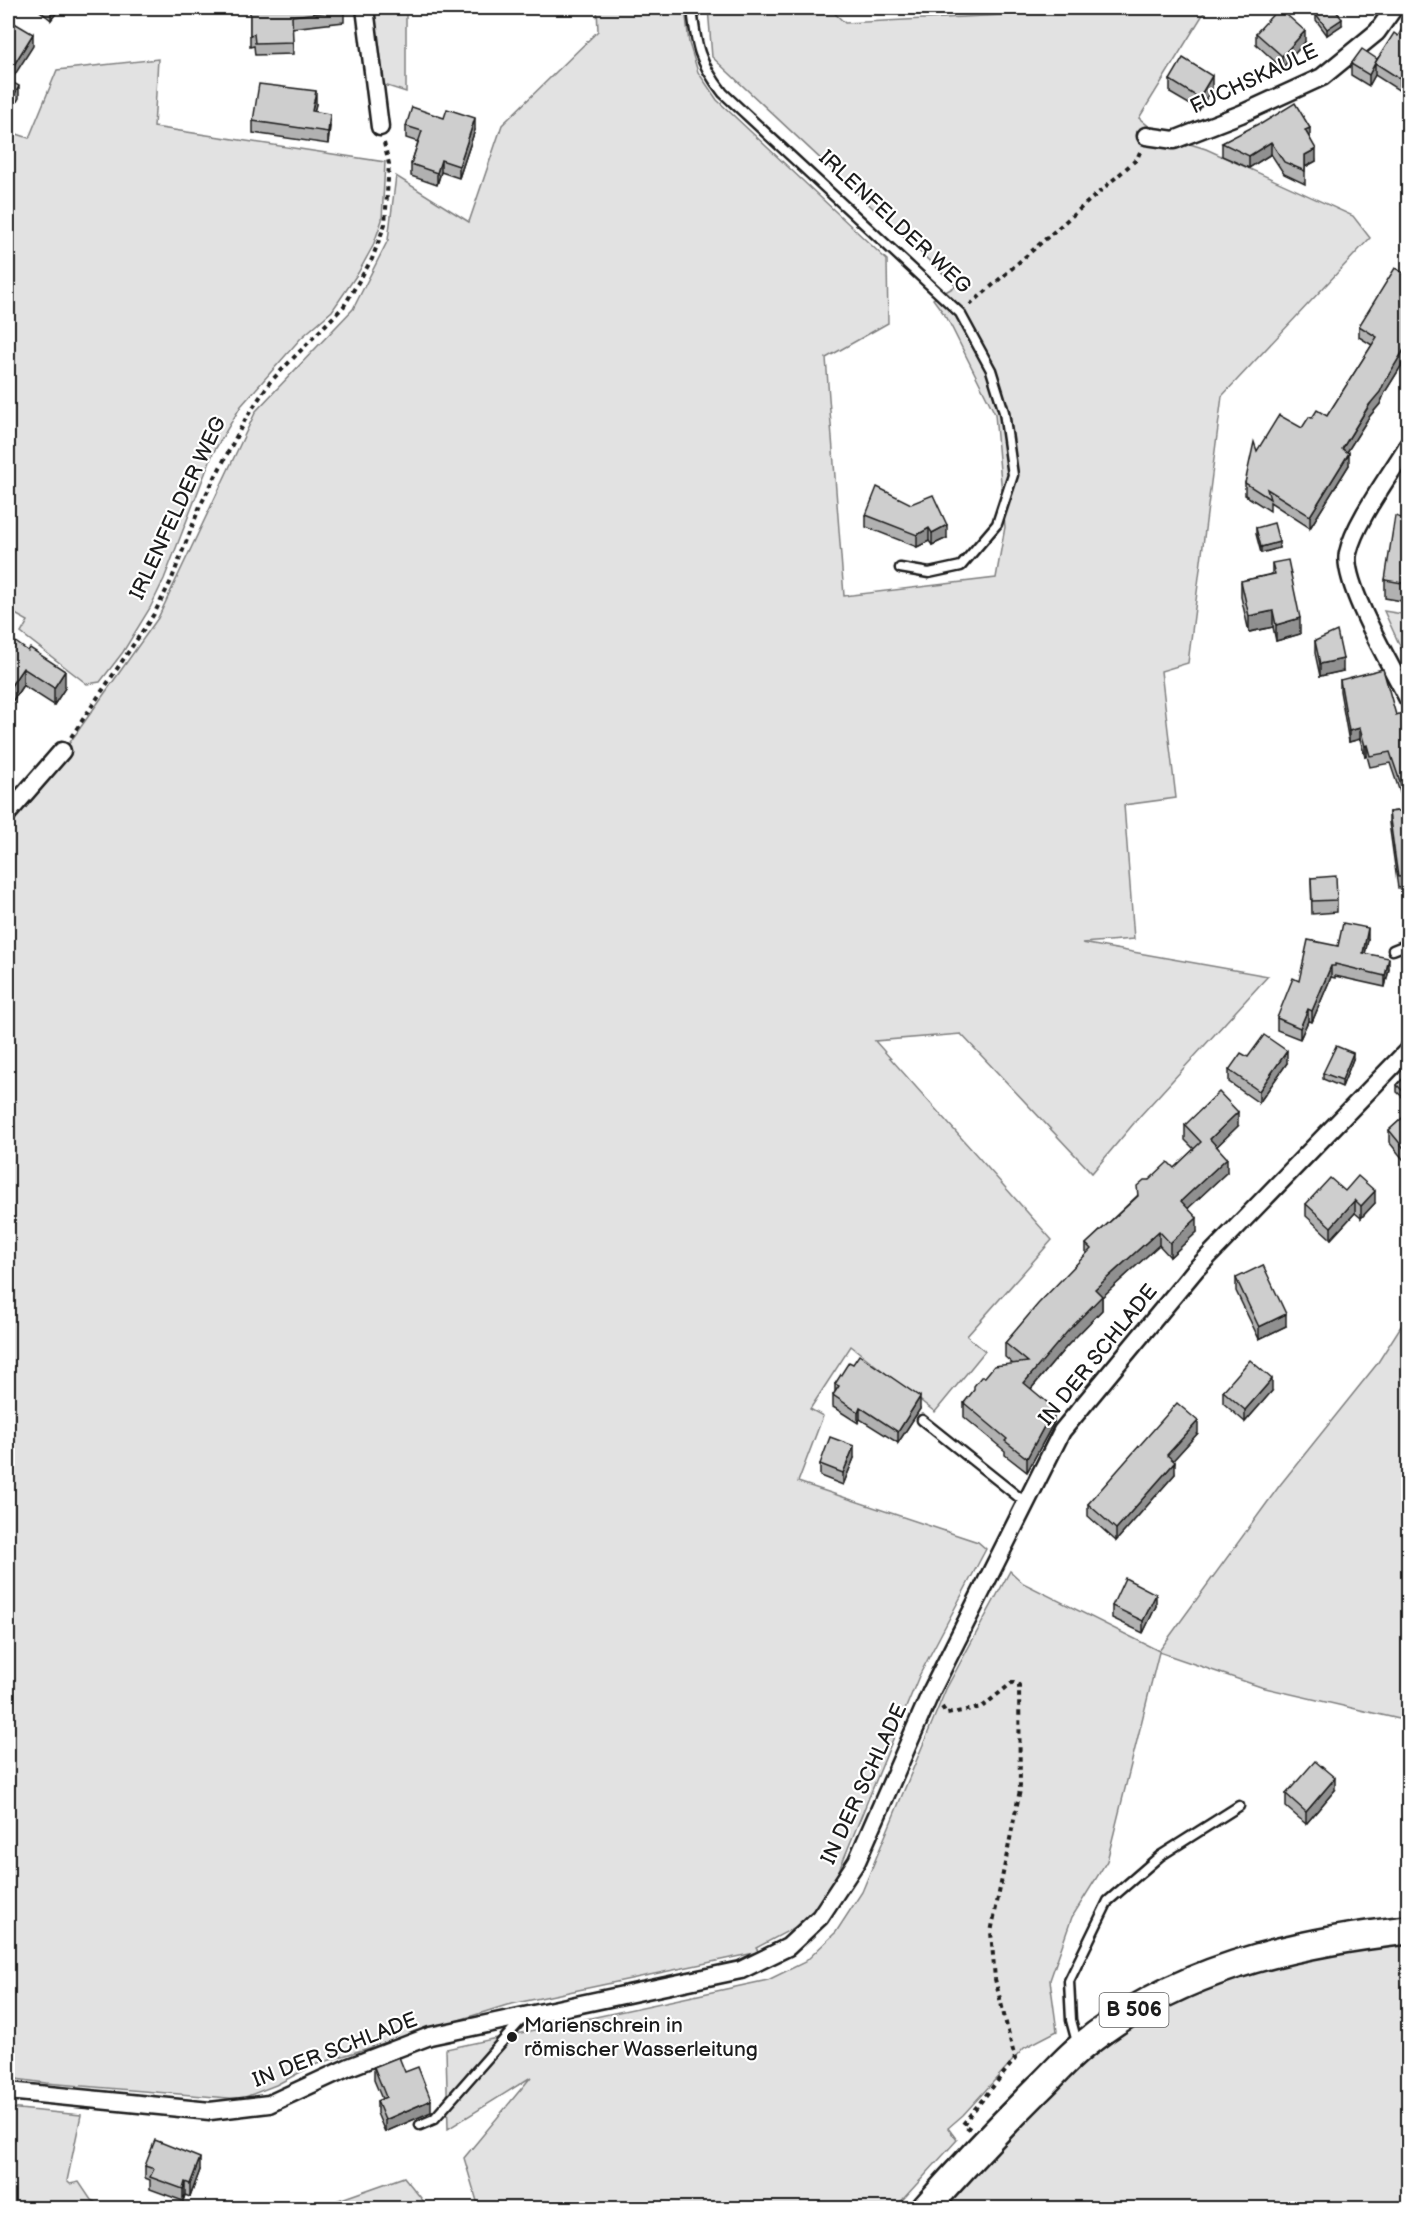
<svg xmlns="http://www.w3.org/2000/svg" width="1416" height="2216" font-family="'Balsamiq Sans',sans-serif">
  <rect width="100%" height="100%" fill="#fff"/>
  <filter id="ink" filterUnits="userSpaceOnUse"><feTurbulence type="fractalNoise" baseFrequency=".0167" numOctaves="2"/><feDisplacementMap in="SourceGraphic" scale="12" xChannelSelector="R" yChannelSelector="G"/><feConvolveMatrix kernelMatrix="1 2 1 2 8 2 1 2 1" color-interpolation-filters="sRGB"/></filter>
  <g filter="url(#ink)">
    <g fill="#e2e2e2" stroke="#7f7f7f" stroke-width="1.5">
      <path d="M371,8H406V92L384,85Z"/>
      <path d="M597,8H685L689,43L698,72L717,100L887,260L888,323L826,358L844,596L996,578L1005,527L995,414L947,318L933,299L956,286L712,57L708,8H829L845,23L1023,14L1027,8H1207L1139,118L1158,134L1206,149L1353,216L1370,238L1222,396L1188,663L1161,671L1176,798L1124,805L1134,939L1082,943L1268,976L1140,1116L1092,1173L961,1034L875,1041L1052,1240L967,1336L985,1351L935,1412L851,1346L810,1409L823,1416L798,1482L978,1542L986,1549L919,1676L835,1880L813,1914L803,1923L756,1948L759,1952L507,2005L314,2065L276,2085L240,2099L46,2083L8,2078V819L39,786L158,618L256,411L353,309L388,240L396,176L469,222L502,125L598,31Z"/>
      <path d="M158,59L154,127L385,162L382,220L373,246L358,273L332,311L301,338L241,406L213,453L164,579L150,608L123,652L100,682L87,684L21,633L28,621L8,610L10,595L8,593V131L29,138L57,70Z"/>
      <path d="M1384,611L1408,615V663L1405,657Z"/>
      <path d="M1408,1315V1721L1261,1687L1159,1652L1107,1861L1072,1917L1050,1980L1057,2031L1024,2048L963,2115L948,2128L957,2140L895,2208H479L464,2158L531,2077L448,2129L446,2049L768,1980L805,1962L836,1932L862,1892L946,1689L1010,1571L1023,1583L1159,1651L1280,1485L1377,1364Z"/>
      <path d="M1408,1942V2208H940L1062,2078L1133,2025L1204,1987L1292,1960Z"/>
      <path d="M8,2108L81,2115L67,2181L70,2184L79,2182L91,2200L105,2208H8Z"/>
      <path d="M404,2177L429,2208H316Z"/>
    </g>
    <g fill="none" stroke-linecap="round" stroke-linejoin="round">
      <g stroke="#1c1c1c" stroke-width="13">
        <g id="lane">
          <path d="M692,8C696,46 699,62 723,93L960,313L991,370L1004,412L1013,475L997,524L961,566L929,573L900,568"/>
          <path d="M1393,950L1408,944"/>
          <path d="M922,1420L1026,1503"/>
          <path d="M1078,2046L1071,2020L1069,1981L1108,1901L1160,1856L1239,1806"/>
          <path d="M420,2125L434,2119L522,2019"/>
        </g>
      </g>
      <g stroke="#1c1c1c" stroke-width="21">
        <g id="street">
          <path d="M365,8L380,127"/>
          <path d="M1146,136L1174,140L1241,114L1322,77L1377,32L1394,8"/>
          <path d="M1408,445C1391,474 1355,521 1348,553C1341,582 1393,669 1408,699"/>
          <path d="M8,813L62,751"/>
          <path d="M8,2091L210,2111L269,2104L349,2067L430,2036L741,1970L788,1947L820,1917L857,1861L931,1692L1062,1431L1196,1269L1408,1050"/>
        </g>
      </g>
      <g stroke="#1c1c1c" stroke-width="32">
        <path id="primary" d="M926,2208C962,2167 999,2128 1038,2089C1052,2076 1065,2060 1080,2048C1173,1970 1291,1943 1408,1930"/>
      </g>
      <g stroke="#1c1c1c" stroke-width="4" stroke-dasharray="4.5 4.5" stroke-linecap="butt">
        <path d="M970,305L1137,159L1140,152"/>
        <path d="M71,737L154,614L171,581L200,506L246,418L270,382L344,306L372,259L385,224L389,164L384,143"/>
        <path d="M942,1707L947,1714L982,1707L1013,1682L1019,1685L1020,1790L991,1932L995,1979L1015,2059L963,2124L970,2129"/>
      </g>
      <use href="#lane" stroke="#fff" stroke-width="8"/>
      <use href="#street" stroke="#fff" stroke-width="16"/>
      <use href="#primary" stroke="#fff" stroke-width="27"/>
    </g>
    <g fill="#b1b1b1" stroke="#1c1c1c" stroke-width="1.5">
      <path d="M36,8H60L51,20Z"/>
      <path d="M344,8V22L292,28L293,54L255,55L254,46L250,47V10Z"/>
      <path d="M1316,14L1342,25L1327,35L1316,20Z"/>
      <path d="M1408,32V77L1400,91L1375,75L1369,86L1351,75V64L1377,59L1398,36Z"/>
      <path d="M1256,33L1305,42L1282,68L1256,44Z"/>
      <path d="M1170,80L1212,89L1199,110L1170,93Z"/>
      <path d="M316,104L314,111L330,126L328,144L253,133V121Z"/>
      <path d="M444,118L475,130L459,178L441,172L437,185L411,176V164L418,142L406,138V126Z"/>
      <path d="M1261,124L1310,138L1316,161L1305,167V184L1284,174L1271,154L1249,168L1222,156V143Z"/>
      <path d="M1408,273V355L1385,392L1380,404L1369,417L1347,452L1349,465L1310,528L1270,502V511L1245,495V483L1257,451L1302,428L1312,418L1327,416L1372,345L1359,337V326Z"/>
      <path d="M911,504L947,538L932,545L929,541L917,547L866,527V515Z"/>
      <path d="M1408,520V602L1385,598V580Z"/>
      <path d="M1256,528L1279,548L1261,553L1256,534Z"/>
      <path d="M1272,563L1300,634L1276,641L1273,627L1249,632L1241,597V581L1272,574Z"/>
      <path d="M8,641L65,688L54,705L23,685L8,708Z"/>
      <path d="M1315,641L1343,671L1320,676L1315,653Z"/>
      <path d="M1340,680L1396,715L1408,724V887L1398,888L1389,823V812L1406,810L1390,763L1370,767L1367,756L1365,757L1360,739L1349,742L1340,691Z"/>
      <path d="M1311,878L1337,900V912L1312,914Z"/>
      <path d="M1368,940L1365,953L1389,969L1385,987L1335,976V978L1331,977L1312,1022L1308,1021L1300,1039L1277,1030V1018L1299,981L1338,946Z"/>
      <path d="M1248,1057L1287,1063L1259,1103L1229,1082V1070Z"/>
      <path d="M1353,1059L1342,1087L1323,1079V1073Z"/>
      <path d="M1408,1073V1102L1397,1092V1085Z"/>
      <path d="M1408,1113L1407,1164L1389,1142V1130Z"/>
      <path d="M1185,1125L1238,1126L1217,1146L1227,1172L1188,1208L1197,1232L1170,1257L1159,1245L1102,1297V1310L1067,1346L1031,1389L1054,1422L1027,1472L1005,1455V1451L964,1417V1403L985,1377L1013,1364L1005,1357V1343L1086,1255V1244L1137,1196L1149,1180L1174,1168L1194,1149L1185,1140Z"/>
      <path d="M1345,1191L1375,1203L1361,1218L1355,1213L1331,1239L1306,1216V1204Z"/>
      <path d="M1236,1278L1286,1326L1259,1339L1236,1291Z"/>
      <path d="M835,1384L920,1409L898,1443L860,1419L858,1423L833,1407V1395L835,1392Z"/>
      <path d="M1223,1391H1272L1245,1422L1223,1403Z"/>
      <path d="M1198,1433L1173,1460L1175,1474L1116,1541L1088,1516V1504Z"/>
      <path d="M854,1458L843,1485L820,1476V1464Z"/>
      <path d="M1112,1606H1156L1143,1633L1112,1618Z"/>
      <path d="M1335,1790L1306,1824L1286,1807V1794Z"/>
      <path d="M374,2067L405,2072L431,2112L385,2132L377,2113V2101L382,2099L374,2080Z"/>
      <path d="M145,2166L200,2170L190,2197L185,2195L183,2201L150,2189V2180L145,2178Z"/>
    </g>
    <g fill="#909090" stroke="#1c1c1c" stroke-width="1.5">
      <path d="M51,8H60L51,20Z"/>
      <path d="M1342,19V25L1327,35V29Z"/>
      <path d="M1305,31V42L1282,68V56Z"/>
      <path d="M33,34V46L14,76V84L10,92V71Z"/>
      <path d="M1375,64V75L1369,86V75Z"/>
      <path d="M1408,65V77L1400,91V79Z"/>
      <path d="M1212,76V89L1199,110V98Z"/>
      <path d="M19,86V98L8,117V106Z"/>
      <path d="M316,91V104L312,123V111Z"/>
      <path d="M330,114V126L328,144V132Z"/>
      <path d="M475,118V130L459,178V166Z"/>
      <path d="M1310,128V140L1305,130Z"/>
      <path d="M1271,142V154L1249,168V156Z"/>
      <path d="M1316,149V161L1305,167V155Z"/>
      <path d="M441,160V172L437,185V173Z"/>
      <path d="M1408,343V355L1385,392L1380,404L1369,417L1342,460V449Z"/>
      <path d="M1349,453V465L1310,528V516Z"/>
      <path d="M947,525V538L932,545V533Z"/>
      <path d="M929,528V541L917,547V535Z"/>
      <path d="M1279,542V548L1261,553V547Z"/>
      <path d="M1273,611V627L1249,632V616Z"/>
      <path d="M12,616V628L8,635V623Z"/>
      <path d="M1300,618V634L1276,641V625Z"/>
      <path d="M1343,659V671L1320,676V664Z"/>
      <path d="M23,668V685L8,708V690Z"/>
      <path d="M65,671V688L54,705V688Z"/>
      <path d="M1360,728V739L1349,742V731Z"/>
      <path d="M1367,745V756L1365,757V746Z"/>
      <path d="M1368,928V940L1363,964V953Z"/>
      <path d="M1389,958V969L1385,987V976Z"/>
      <path d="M1331,966V977L1312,1022V1011Z"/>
      <path d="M1308,1009V1021L1300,1039V1028Z"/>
      <path d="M1287,1051V1063L1259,1103V1091Z"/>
      <path d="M1353,1053V1059L1342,1087V1080Z"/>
      <path d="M1238,1112V1126L1210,1153V1139Z"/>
      <path d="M1408,1151V1163L1407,1164V1152Z"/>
      <path d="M1227,1158V1172L1181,1215V1201Z"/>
      <path d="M1375,1191V1203L1361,1218V1206Z"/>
      <path d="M1355,1200V1213L1331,1239V1227Z"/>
      <path d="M1197,1218V1232L1170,1257V1243Z"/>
      <path d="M1159,1231V1245L1102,1297V1310L1067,1346L1024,1397V1383L1095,1289Z"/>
      <path d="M1286,1314V1326L1259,1339V1327Z"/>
      <path d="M1272,1379V1391L1245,1422V1410Z"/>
      <path d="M920,1397V1409L898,1443V1432Z"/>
      <path d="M860,1407V1419L858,1423V1412Z"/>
      <path d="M1054,1408V1422L1027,1472V1458Z"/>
      <path d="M1198,1421V1433L1167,1467V1455Z"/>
      <path d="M854,1446V1458L843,1485V1473Z"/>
      <path d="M1175,1462V1474L1116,1541V1529Z"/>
      <path d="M1156,1594V1606L1143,1633V1621Z"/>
      <path d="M1335,1778V1790L1306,1824V1812Z"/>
      <path d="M431,2100V2112L385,2132V2120Z"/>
      <path d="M200,2158V2170L190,2197V2184Z"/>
      <path d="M185,2182V2195L183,2201V2189Z"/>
    </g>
    <g fill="#cecece" stroke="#1c1c1c" stroke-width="1.5">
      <path d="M259,8H344V10L292,16L293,42L255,43L254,34L250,35V10Z"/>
      <path d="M1279,8L1305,31L1282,56L1256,33Z"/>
      <path d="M1325,8H1334L1342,19L1327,29L1316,14Z"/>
      <path d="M11,21L33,34L10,71L14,72L10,81L19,86L8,106V27Z"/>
      <path d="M1402,29L1408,32V65L1400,79L1375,63L1394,33L1398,36Z"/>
      <path d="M1362,49L1377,59L1369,75L1351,64Z"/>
      <path d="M1183,58L1212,76L1199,98L1170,80Z"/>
      <path d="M259,84L316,91L312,111L330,114L328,132L253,121Z"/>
      <path d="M1295,103L1310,128L1305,130L1316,149L1305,155V171L1284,162L1271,142L1249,156L1222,143L1260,123L1261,124Z"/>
      <path d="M412,107L444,118L447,109L475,118L459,166L441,160L437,173L411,164L422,131L406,126Z"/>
      <path d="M1395,268L1407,275L1408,273V343L1385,381L1380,392L1369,405L1342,449L1349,453L1310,516L1267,489L1270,499L1245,483L1254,442L1257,451L1279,415L1302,428L1309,417L1312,418L1317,410L1327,416L1377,337L1359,326Z"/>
      <path d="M877,487L911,504L933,495L947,525L932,533L929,528L917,535L866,515Z"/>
      <path d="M1395,516L1408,520V584L1385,580Z"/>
      <path d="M1274,523L1279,542L1261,547L1256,528Z"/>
      <path d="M1288,560L1300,618L1276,625L1273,611L1249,616L1241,581L1275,574L1272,563Z"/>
      <path d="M8,613L12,616L8,623Z"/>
      <path d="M1337,631L1343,659L1320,664L1315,641Z"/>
      <path d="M10,638L28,651L30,648L65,671L54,688L23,668L8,690V641Z"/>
      <path d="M1383,669L1396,715L1405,712L1408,724V749H1407L1408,752V805L1390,752L1370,756L1367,745L1365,746L1360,728L1349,731L1340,680Z"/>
      <path d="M1408,810V876L1398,877L1389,812Z"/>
      <path d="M1336,876L1337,900L1312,901L1311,878Z"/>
      <path d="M1343,923L1368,928L1363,953L1389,958L1385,976L1335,964V966H1331L1312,1011L1308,1009L1300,1028L1277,1018L1293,978L1299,981L1308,940L1338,946Z"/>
      <path d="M1264,1035L1287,1051L1259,1091L1229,1070L1241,1053L1248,1057Z"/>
      <path d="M1336,1046L1353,1053L1342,1080L1323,1073Z"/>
      <path d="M1408,1073V1096L1397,1085Z"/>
      <path d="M1219,1092L1238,1112L1210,1139L1227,1158L1181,1201L1197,1218L1170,1243L1159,1231L1095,1289L1102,1296L1067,1332L1024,1383L1054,1408L1027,1458L1005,1441L1007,1439L964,1403L974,1390V1386L981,1377H985L994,1366L1028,1362L1005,1343L1038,1304L1091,1249L1086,1244L1138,1196L1137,1186L1144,1180H1149L1168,1162L1174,1168L1201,1142L1185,1125Z"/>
      <path d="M1408,1113V1151L1407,1152L1389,1130Z"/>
      <path d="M1358,1176L1375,1191L1361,1206L1355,1200L1331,1227L1306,1204L1330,1178L1345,1191Z"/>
      <path d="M1263,1265L1286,1314L1259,1327L1236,1278Z"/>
      <path d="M859,1355L920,1397L898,1432L860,1407L858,1412L833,1395L839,1386L835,1384L849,1362L853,1364Z"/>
      <path d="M1250,1360L1272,1379L1245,1410L1223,1391Z"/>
      <path d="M1177,1403L1198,1421L1167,1455L1175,1462L1116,1529L1088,1504Z"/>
      <path d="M830,1437L854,1446L843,1473L820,1464Z"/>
      <path d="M1125,1578L1156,1594L1143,1621L1112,1606Z"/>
      <path d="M1315,1761L1335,1778L1306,1812L1286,1794Z"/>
      <path d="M399,2057L405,2072L418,2067L431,2100L385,2120L377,2101L386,2097L374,2067Z"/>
      <path d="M155,2140L200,2158L190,2184L185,2182L183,2189L150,2177L154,2169L145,2166Z"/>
    </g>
  </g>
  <circle fill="#1c1c1c" stroke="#fff" stroke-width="2" cx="512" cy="2037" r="6"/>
  <g text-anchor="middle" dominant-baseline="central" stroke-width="4.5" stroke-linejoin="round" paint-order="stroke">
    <rect fill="#fff" stroke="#606060" stroke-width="1.5" x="1099.5" y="1993" width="69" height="34" rx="4.5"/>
    <g font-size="20" font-weight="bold" fill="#1c1c1c">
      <text x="1134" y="2010">B 506</text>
    </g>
    <g font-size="21" fill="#1c1c1c" stroke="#fff">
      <text transform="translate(1254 79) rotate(-25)">FUCHSKAULE</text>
      <text transform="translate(895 222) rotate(43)">IRLENFELDER WEG</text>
      <text transform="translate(178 508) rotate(-65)">IRLENFELDER WEG</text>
      <text transform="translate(1098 1355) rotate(-51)">IN DER SCHLADE</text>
      <text transform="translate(864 1784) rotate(-65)">IN DER SCHLADE</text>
      <text transform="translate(335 2050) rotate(-21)">IN DER SCHLADE</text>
    </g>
    <g font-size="21" fill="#1c1c1c" stroke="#fff" text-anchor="start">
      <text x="524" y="2025">Marienschrein in<tspan x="524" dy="24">römischer Wasserleitung</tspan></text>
    </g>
  </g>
  <rect width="1416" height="2216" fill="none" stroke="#fff" stroke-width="30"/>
  <rect x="15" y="15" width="1386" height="2186" fill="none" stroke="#1c1c1c" stroke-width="2" filter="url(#ink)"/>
</svg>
